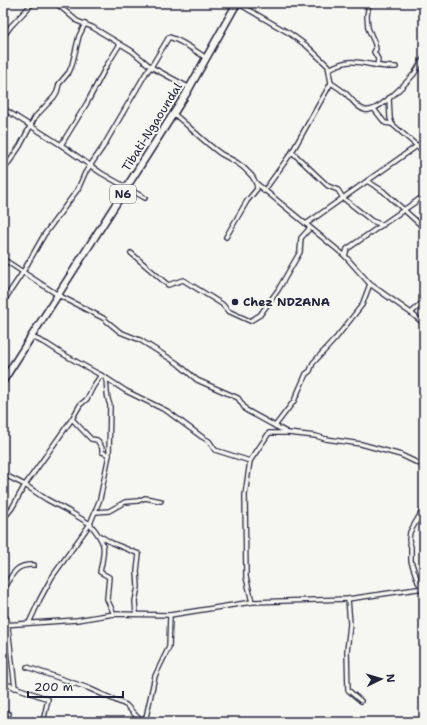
<svg xmlns="http://www.w3.org/2000/svg" width="427" height="725" font-family="'Shantell Sans',sans-serif">
  <rect width="100%" height="100%" fill="#f6f6f2"/>
  <filter id="ink" filterUnits="userSpaceOnUse"><feTurbulence type="fractalNoise" baseFrequency=".025" numOctaves="2"/><feDisplacementMap in="SourceGraphic" scale="8" xChannelSelector="R" yChannelSelector="G"/><feConvolveMatrix kernelMatrix="1 2 1 2 8 2 1 2 1" color-interpolation-filters="sRGB"/></filter>
  <g filter="url(#ink)">
    <g fill="none" stroke-linecap="round" stroke-linejoin="round">
      <g stroke="#22223b" stroke-width="6">
        <g id="minor">
          <path d="M56,3L77,21L92,27L132,51L151,67L169,37C183,41 194,50 206,58"/>
          <path d="M237,3L289,33L307,46L328,66L331,83C336,86 340,89 344,92C351,97 356,108 365,110C378,113 406,83 414,74C418,69 420,63 424,58"/>
          <path d="M369,3L367,16L368,28L375,44V45L376,49L374,52L378,59L377,66"/>
          <path d="M3,37L11,26L33,3"/>
          <path d="M329,69C337,65 346,61 354,62C369,63 381,68 396,67"/>
          <path d="M389,98L390,118L392,124L424,152"/>
          <path d="M3,107L4,109L61,145L101,173L145,198"/>
          <path d="M374,109L385,123L392,124"/>
          <path d="M174,114C190,127 204,142 221,154C232,160 240,163 249,173C253,176 257,184 257,189L247,201L226,237"/>
          <path d="M61,145L87,103L107,65L120,44"/>
          <path d="M292,152L328,186L338,190L343,198L372,221L383,225"/>
          <path d="M3,171L20,146L35,117L54,97L57,92L59,84L69,72L72,65L79,36L85,24"/>
          <path d="M367,181L383,191L424,228"/>
          <path d="M256,183L345,256L370,284L411,313L424,324"/>
          <path d="M264,191L292,152L331,83"/>
          <path d="M306,224L424,141"/>
          <path d="M131,253L168,285L183,280L222,304L228,311L250,321L260,315L278,290L300,252L301,238L310,228"/>
          <path d="M345,256L347,249L424,196"/>
          <path d="M3,259L58,295L103,318L120,332L140,340L177,363L197,380L238,398L246,410L288,433L316,436L326,439L361,444L401,455L424,466"/>
          <path d="M3,302L23,272L44,235L78,189L85,173L103,147L146,73L151,67L190,88"/>
          <path d="M411,313L424,301"/>
          <path d="M32,337L47,344L61,353L106,378L126,391L167,411L202,437L209,441L215,450L250,461"/>
          <path d="M106,378C107,387 106,397 110,405L109,455L100,499L90,524C107,544 105,548 100,572L109,577L107,599L114,614"/>
          <path d="M72,419L91,439L97,440L102,448V452L109,455"/>
          <path d="M275,426L294,401L306,374L310,371L313,363L336,338L362,305L370,284"/>
          <path d="M3,474L25,485L46,499L70,512L90,524L52,577L40,599L29,623"/>
          <path d="M424,508L410,532L409,540L411,547V561L418,582L422,588L424,597"/>
          <path d="M96,512L109,511L125,502L138,501L145,498L161,501"/>
          <path d="M3,519L12,508L25,485L72,419L80,405L87,399L93,387L101,375"/>
          <path d="M100,536L112,543L139,554L137,571L138,587L135,601L136,614"/>
          <path d="M3,589C13,575 14,564 34,565"/>
          <path d="M348,599L350,624L347,651L348,690L361,701"/>
          <path d="M252,602L246,577L245,495L250,461L269,433H287"/>
          <path d="M424,605V609"/>
          <path d="M424,613V620"/>
          <path d="M3,614L7,619L15,688"/>
          <path d="M3,625L77,620L114,614L170,615L252,602L348,599L424,588"/>
          <path d="M27,667L88,688L126,705L142,722"/>
          <path d="M3,683L48,699L43,722"/>
          <path d="M3,711L9,714"/>
          <path d="M145,722L155,676L169,647L170,615"/>
        </g>
      </g>
      <g stroke="#22223b" stroke-width="9">
        <path id="trunk" d="M3,381L186,94L237,3"/>
      </g>
      <use href="#minor" stroke="#f6f6f2" stroke-width="3.5"/>
      <use href="#trunk" stroke="#f6f6f2" stroke-width="6"/>
    </g>
  </g>
  <circle fill="#22223b" stroke="#f6f6f2" stroke-width="1.5" cx="235" cy="302" r="4"/>
  <g text-anchor="middle" dominant-baseline="central" stroke-width="4" stroke-linejoin="round" paint-order="stroke">
    <rect fill="#f6f6f2" stroke="#626272" stroke-width="1" x="110" y="185" width="26" height="18" rx="3"/>
    <g font-size="11" font-weight="bold" fill="#22223b">
      <text x="123" y="194">N6</text>
    </g>
    <g font-size="12" fill="#22223b" stroke="#f6f6f2">
      <text transform="translate(152 127) rotate(-58)">Tibati-Ngaoundal</text>
    </g>
    <g font-size="12" font-weight="bold" fill="#22223b" stroke="#f6f6f2" text-anchor="start">
      <text x="243" y="302">Chez NDZANA</text>
    </g>
  </g>
  <rect width="427" height="725" fill="none" stroke="#f6f6f2" stroke-width="16"/>
  <rect x="8" y="8" width="411" height="709" fill="none" stroke="#22223b" stroke-width="1.5" filter="url(#ink)"/>
  <g transform="translate(381 679) rotate(85)" stroke="#f6f6f2" stroke-width="3" paint-order="stroke">
  <path d="M0-3L7 15L0 10L-7 15Z" fill="#22223b"/>
  <text y="-6" font-size="11" font-weight="bold" text-anchor="middle" fill="#22223b">N</text>
  </g>
  <path d="M28 691v6h95v-6" fill="none" stroke="#22223b" stroke-width="2"/>
  <text x="34" y="691" font-size="12" fill="#22223b" stroke="#f6f6f2" stroke-width="3" paint-order="stroke">200 m</text>
</svg>
